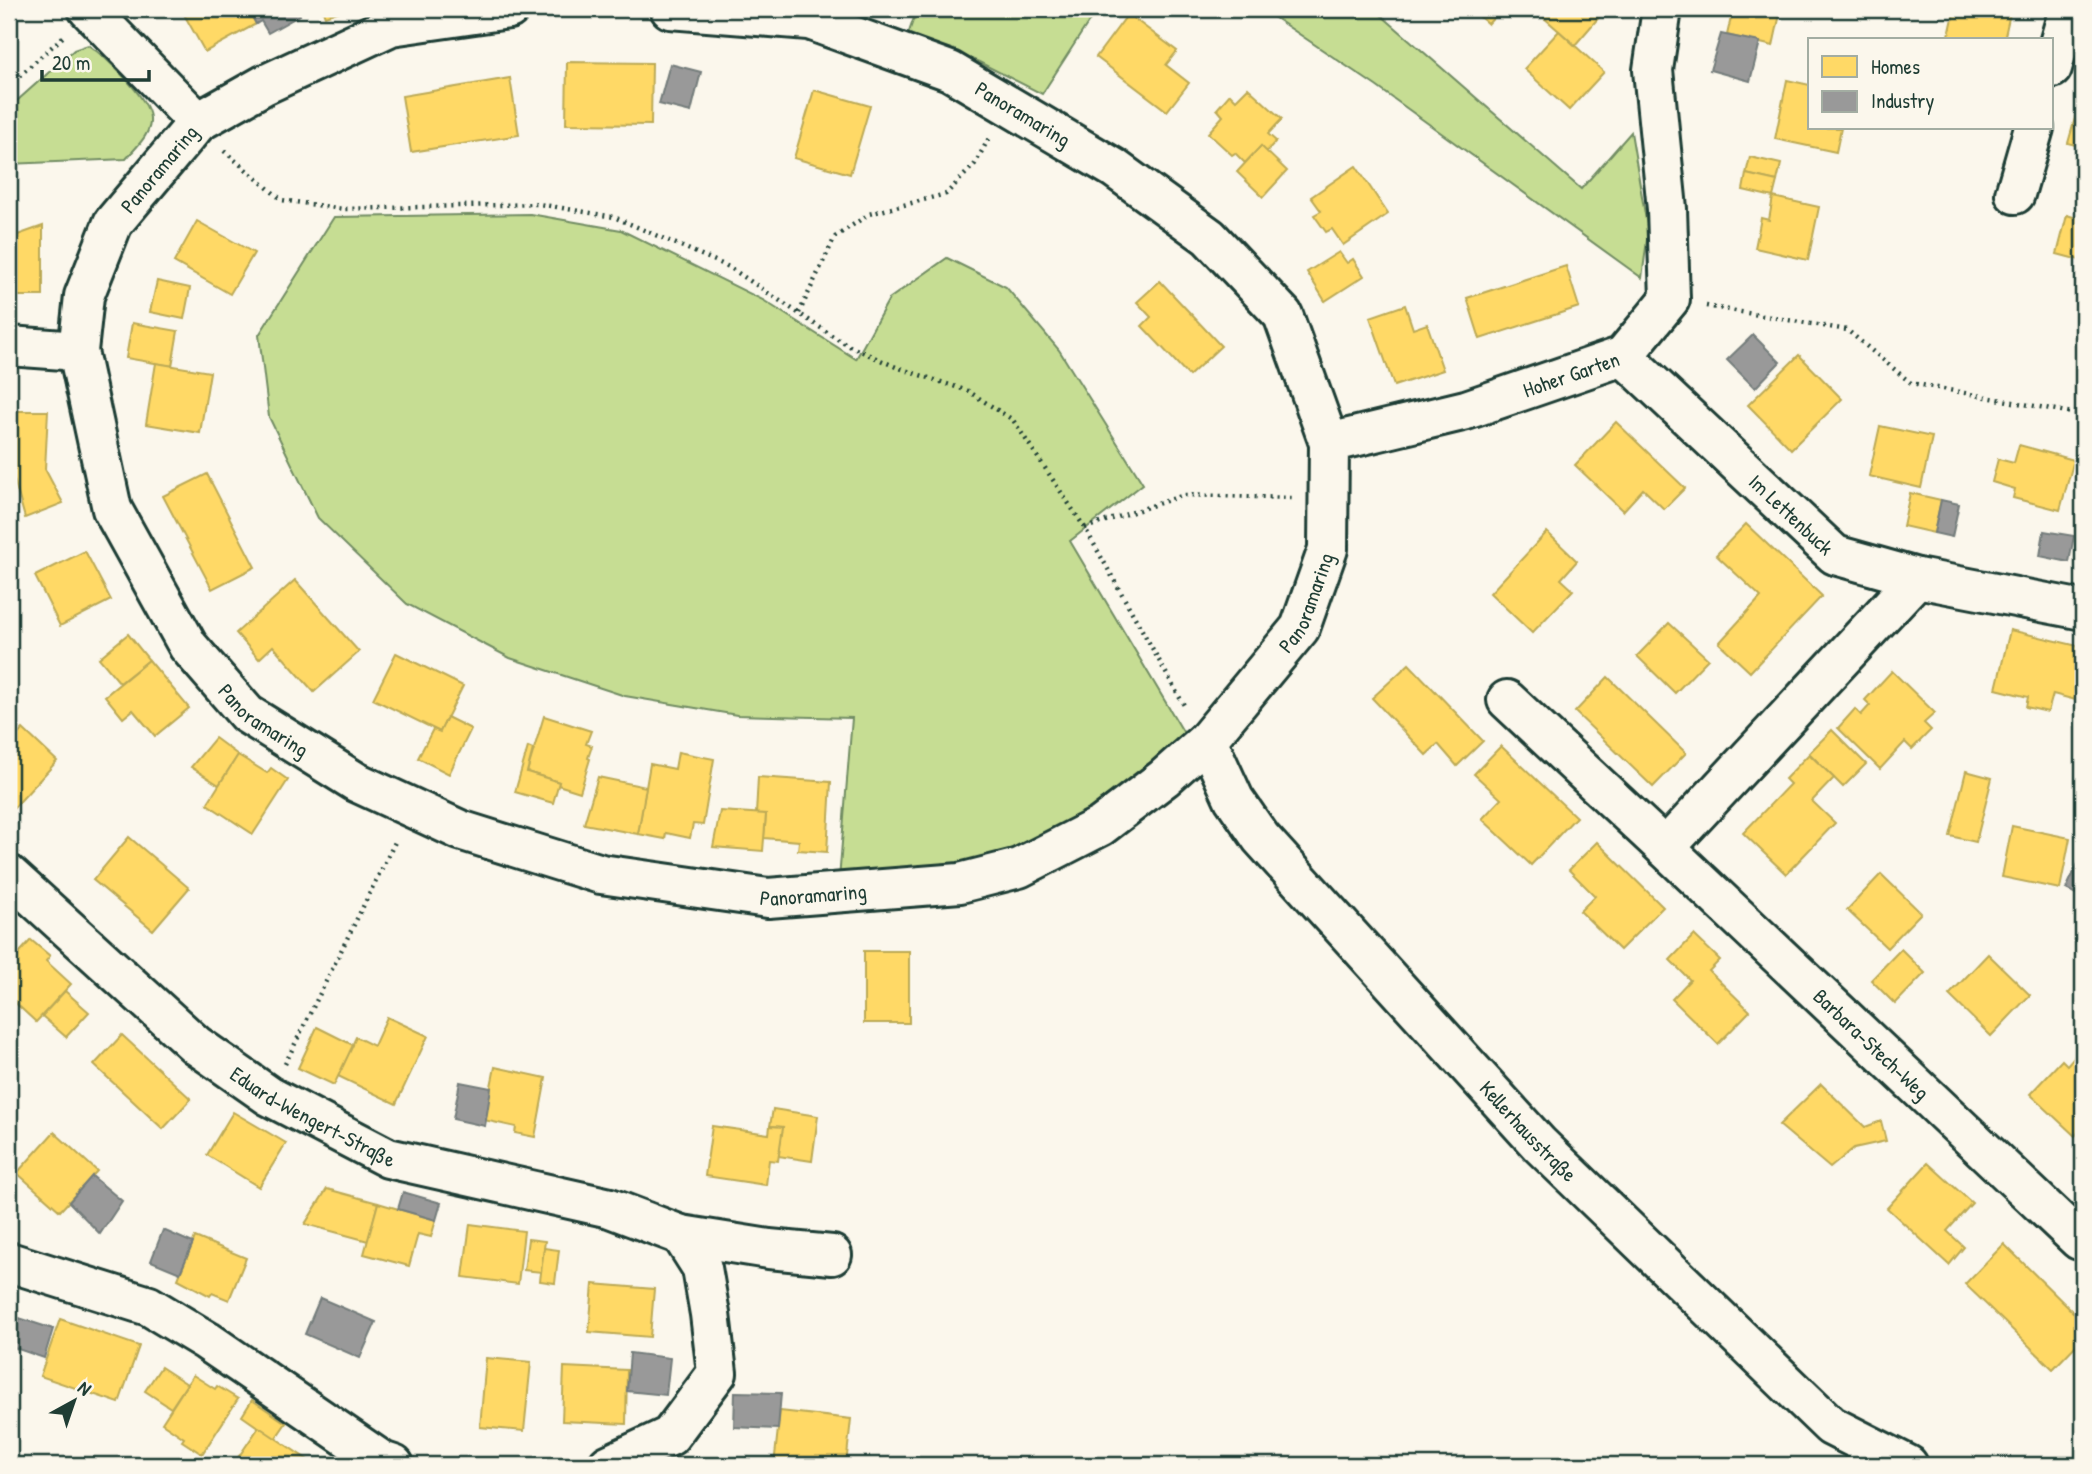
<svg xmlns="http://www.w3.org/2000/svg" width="2092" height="1474" font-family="'Patrick Hand',sans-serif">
  <rect width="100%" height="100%" fill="#fbf7ec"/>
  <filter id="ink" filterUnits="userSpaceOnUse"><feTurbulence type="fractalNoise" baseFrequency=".0143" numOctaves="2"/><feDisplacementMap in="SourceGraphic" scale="14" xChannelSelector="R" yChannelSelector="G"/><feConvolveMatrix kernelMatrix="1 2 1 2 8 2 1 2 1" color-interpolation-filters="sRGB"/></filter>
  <g filter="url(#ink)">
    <g fill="#c6dd93" stroke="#728d64" stroke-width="2">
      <path d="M917,9H1097L1042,94L979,62L908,35Z"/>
      <path d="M1262,9H1374L1581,189L1631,132L1648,232L1642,278L1376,86Z"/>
      <path d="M88,45C105,56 149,98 150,118C152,134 135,148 126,159L9,164V108L74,50Z"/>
      <path d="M530,214L621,230L763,300L856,359L889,299L947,258L1006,287L1059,350L1143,484L1070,541L1188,740L1100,807L1028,842L961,868L839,880L852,718L737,715L625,696L510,658L407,604L318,518L269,417L259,335L334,217Z"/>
    </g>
    <g fill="#ffd966" stroke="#bcaa57" stroke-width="2">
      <path d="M181,9H248L256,24L205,52Z"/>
      <path d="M322,9H346L325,16Z"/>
      <path d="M1471,9H1502L1488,24Z"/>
      <path d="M1551,9H1592L1600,16L1575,45L1543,17Z"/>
      <path d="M1733,9H1760L1780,14L1773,46L1727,35Z"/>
      <path d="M1955,9H2011L2004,40H1948Z"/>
      <path d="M1128,14L1177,51L1166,65L1189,83L1167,111L1096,57Z"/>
      <path d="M1559,31L1604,72L1569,110L1524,69Z"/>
      <path d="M567,62L652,63L651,125L566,124Z"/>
      <path d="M510,78L519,135L411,152L402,96Z"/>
      <path d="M1787,80L1810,85V128H1841L1836,152L1775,139Z"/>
      <path d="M1248,88L1282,119L1268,134L1276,141L1266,152L1261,146L1245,163L1235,153L1232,155L1208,133L1223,116L1217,109L1230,94L1236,100Z"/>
      <path d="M814,90L870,106L850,174L794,158Z"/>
      <path d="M2076,115L2083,117V147L2068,143Z"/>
      <path d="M1261,146L1287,171L1263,197L1237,172Z"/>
      <path d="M1750,157L1781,164L1777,181L1746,174Z"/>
      <path d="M1356,166L1388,214L1343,245L1332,229L1326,232L1314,215L1321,211L1311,197Z"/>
      <path d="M1746,174L1777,181L1773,197L1743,190Z"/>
      <path d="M1773,197L1819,207L1808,260L1755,248L1761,218L1769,220Z"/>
      <path d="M2067,215L2083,220V261L2057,254Z"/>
      <path d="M197,221L254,253L230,294L174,262Z"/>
      <path d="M43,226V296H9V238Z"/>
      <path d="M1339,252L1347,263L1353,259L1364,276L1325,301L1307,272Z"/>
      <path d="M1566,266L1579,307L1480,339L1467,298Z"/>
      <path d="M157,281L190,288L184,319L150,312Z"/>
      <path d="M1160,281L1221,346L1189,376L1142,326L1151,317L1137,302Z"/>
      <path d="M1405,305L1413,329L1427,324L1443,370L1394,386L1370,317Z"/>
      <path d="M132,323L178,331L172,366L126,358Z"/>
      <path d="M1799,355L1842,399L1791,449L1748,405Z"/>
      <path d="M156,363L210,372L200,433L146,424Z"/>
      <path d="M9,411H48L45,469L63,503L25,518L12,472H9Z"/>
      <path d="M1616,422L1685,488L1664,509L1643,489L1623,511L1575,465Z"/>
      <path d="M1880,426L1932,437L1921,488L1869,476Z"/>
      <path d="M2019,445L2074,460L2060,510L2013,498L2015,489L1992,482L1998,459L2014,463Z"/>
      <path d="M207,474L255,567L212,589L163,496Z"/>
      <path d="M1910,493L1941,500L1934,533L1903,526Z"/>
      <path d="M1746,524L1822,596L1750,672L1719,643L1761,597L1716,555Z"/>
      <path d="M1547,532L1577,561L1561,579L1573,590L1532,633L1490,593Z"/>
      <path d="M85,551L111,600L60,626L35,576Z"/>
      <path d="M295,580L359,652L314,692L273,646L259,659L236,633Z"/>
      <path d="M1669,623L1708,659L1675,693L1637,656Z"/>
      <path d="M2010,630L2082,647L2079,659L2083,660V702L2053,694L2048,712L2026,707L2028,697L1996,689Z"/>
      <path d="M128,634L149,660L120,683L99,658Z"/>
      <path d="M396,653L463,686L440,732L373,699Z"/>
      <path d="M149,660L189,708L155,736L133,710L123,718L105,696Z"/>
      <path d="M1409,664L1483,741L1457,766L1438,744L1426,755L1372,698Z"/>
      <path d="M1892,671L1935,713L1924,723L1931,730L1912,749L1905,742L1880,769L1838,728L1855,709L1861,715L1870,705L1865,700Z"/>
      <path d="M1608,677L1686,753L1653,787L1575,712Z"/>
      <path d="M544,716L591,731L586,744L592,746L588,758L590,759L580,792L558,785L559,782L527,772Z"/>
      <path d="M447,717L471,729L449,774L418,758L433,729L440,732Z"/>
      <path d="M23,729L57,761L12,810L9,807V744Z"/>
      <path d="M1832,730L1866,764L1843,787L1809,753Z"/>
      <path d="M215,738L238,755L219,785L191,767Z"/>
      <path d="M1501,746L1576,817L1531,865L1482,819L1501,799L1474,774Z"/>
      <path d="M528,747L533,749L527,772L559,782L553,803L515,792Z"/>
      <path d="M678,752L714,759L703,825L693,824L690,838L666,833L665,839L638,834L650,764L675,769Z"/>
      <path d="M1809,754L1834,778L1812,801L1835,823L1786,874L1743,833L1790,784L1785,779Z"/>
      <path d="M238,755L267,773L271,768L288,780L253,834L207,804Z"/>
      <path d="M1966,771L1992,778L1976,842L1950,836Z"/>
      <path d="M598,777L646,787L638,834L584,824Z"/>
      <path d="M758,777L831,782L827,852L798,850L799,841L764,838L766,814H756Z"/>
      <path d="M720,811L766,814L763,851L713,847Z"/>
      <path d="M2012,826L2070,838L2060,889L2002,877Z"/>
      <path d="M129,837L189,888L153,930L93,880Z"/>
      <path d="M1597,842L1663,907L1620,950L1580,911L1595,896L1569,870Z"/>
      <path d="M1881,874L1921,913L1887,948L1847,910Z"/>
      <path d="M1694,935L1720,960L1709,971L1750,1011L1718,1044L1672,999L1690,980L1670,960Z"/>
      <path d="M31,940L50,956L46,961L71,984L36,1022L9,997V964Z"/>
      <path d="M1901,949L1925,973L1895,1004L1871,980Z"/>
      <rect x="864" y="951" width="45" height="72"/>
      <path d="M1988,954L2030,995L1991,1036L1949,995Z"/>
      <path d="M65,991L89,1012L66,1037L42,1016Z"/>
      <path d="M387,1017L428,1036L396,1104L338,1076L356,1037L374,1046Z"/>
      <path d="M317,1027L353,1045L334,1085L298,1068Z"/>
      <path d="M122,1035L191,1099L163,1129L94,1065Z"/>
      <path d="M2081,1049L2083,1127L2075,1136L2030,1094L2062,1060L2067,1065Z"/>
      <path d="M495,1067L546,1078L535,1137L515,1133L516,1127L484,1120Z"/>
      <path d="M1821,1084L1865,1127L1881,1121L1886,1141L1854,1148L1830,1168L1779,1125Z"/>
      <path d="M773,1109L818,1116L812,1161L778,1156L783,1127L770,1126Z"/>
      <path d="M233,1112L286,1143L259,1187L207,1155Z"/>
      <path d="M712,1126L769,1134L770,1126L783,1127L778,1161L769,1160L766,1185L705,1176Z"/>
      <path d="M54,1132L97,1171L60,1211L17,1173Z"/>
      <path d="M1928,1163L1972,1203L1947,1231L1964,1247L1949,1265L1887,1208Z"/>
      <path d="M327,1189L378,1203L368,1241L305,1224Z"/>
      <path d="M378,1203L436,1220L431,1237L418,1234L409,1266L364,1254Z"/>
      <path d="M470,1224L524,1231L518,1284L463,1277Z"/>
      <path d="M195,1237L246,1258L229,1300L212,1293L210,1296L178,1279Z"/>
      <path d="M528,1239L545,1241L541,1272L524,1270Z"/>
      <path d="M2004,1244L2083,1322V1338L2053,1369L1965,1284Z"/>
      <path d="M544,1248L559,1250L555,1283L540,1281Z"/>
      <path d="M593,1284L654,1289L650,1337L589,1332Z"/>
      <path d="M60,1319L139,1346L119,1403L40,1376Z"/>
      <path d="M486,1358L531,1362L524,1431L480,1427Z"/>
      <path d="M161,1367L187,1384L171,1408L145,1391Z"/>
      <path d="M564,1367L627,1370L626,1424L562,1421Z"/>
      <path d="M193,1375L215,1389L217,1386L238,1399L202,1454L182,1441L184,1438L162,1423Z"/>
      <path d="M252,1400L286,1423L275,1439L242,1416Z"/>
      <path d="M780,1411L851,1419L846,1465H774Z"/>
      <path d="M259,1427L308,1460L304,1465H233Z"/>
    </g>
    <g fill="#999" stroke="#747d7b" stroke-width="2">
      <path d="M248,9H297L300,15L268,33L261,21L256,24Z"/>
      <path d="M1721,34L1760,42L1750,81L1710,70Z"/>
      <path d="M670,64L701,72L691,112L659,104Z"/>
      <path d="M1753,335L1780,362L1755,388L1727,360Z"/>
      <path d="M1941,500L1959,504L1952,537L1934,533Z"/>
      <path d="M2044,531L2074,536L2069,562L2040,556Z"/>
      <path d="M2082,855L2083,890L2080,896L2066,889Z"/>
      <path d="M460,1082L491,1088L485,1126L453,1119Z"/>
      <path d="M92,1176L122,1201L100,1234L69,1202Z"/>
      <path d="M403,1192L441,1203L436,1220L398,1209Z"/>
      <path d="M163,1230L193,1243L180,1273L151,1261Z"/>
      <path d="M320,1298L376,1322L360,1358L305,1334Z"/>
      <path d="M9,1315L15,1317L9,1334Z"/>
      <path d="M19,1318L53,1329L44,1358L9,1346Z"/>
      <path d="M630,1353L670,1358L666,1395L627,1391Z"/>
      <path d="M735,1392L781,1393L778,1429L734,1427Z"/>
    </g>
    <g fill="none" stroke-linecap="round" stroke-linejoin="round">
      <g stroke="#1f3d34" stroke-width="44">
        <g id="minor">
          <path d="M88,9L198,122"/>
          <path id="s1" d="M509,9L391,26L264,85L198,122L113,223L84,296L78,351L112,509L188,646L247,714L356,782L460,830L601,874L768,898L960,883L1019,868L1101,826L1164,778L1207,740L1300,628L1328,549L1329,443L1283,315L1209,237L1114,168L950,71L809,20L670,9"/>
          <path d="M2052,68L2069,9"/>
          <path d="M2015,194L2034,128"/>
          <path d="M9,346L78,351"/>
          <path id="s2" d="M1623,356L1835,555L1917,578L2083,610"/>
          <path id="s3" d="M1329,443L1466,410L1623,356L1670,299L1667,209L1653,70L1662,9"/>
          <path id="s4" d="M1917,578L1665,848L2079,1240"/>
          <path d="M1507,700L1665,848"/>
          <path id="s5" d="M1207,740L1234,799L1261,838L1539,1144L1831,1426L1908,1465"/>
          <path id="s6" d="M9,875L196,1045L269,1096L388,1158L610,1208L681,1235L769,1249L832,1255"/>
          <path d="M9,1262L149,1306L207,1341L382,1461L394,1465"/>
          <path d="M608,1465L670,1436L717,1373L710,1314L702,1268L681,1235"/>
        </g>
      </g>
      <g stroke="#1f3d34" stroke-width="4.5" stroke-dasharray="2 5" stroke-linecap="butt">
        <path d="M9,85L65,35"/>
        <path d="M224,151L282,200L343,209L539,204L614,217L729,267L845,344L896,367L968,391L1013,420L1085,528L1185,707"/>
        <path d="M1706,306L1847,330L1911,383L2083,415"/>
        <path d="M799,313L835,237L869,214L946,194L975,164L990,136"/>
        <path d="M1085,528L1184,495L1293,498"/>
        <path d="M285,1064L396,840"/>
      </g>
      <use href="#minor" stroke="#fbf7ec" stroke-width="38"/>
    </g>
  </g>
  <g text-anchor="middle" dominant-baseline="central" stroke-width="7" stroke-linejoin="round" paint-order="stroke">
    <g font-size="21" fill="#1f3d34" stroke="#fbf7ec">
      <text transform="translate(1023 114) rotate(31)">Panoramaring</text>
      <text transform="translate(159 169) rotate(-50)">Panoramaring</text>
      <text stroke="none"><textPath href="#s3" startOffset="252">Hoher Garten</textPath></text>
      <text stroke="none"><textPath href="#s2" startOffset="231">Im Lettenbuck</textPath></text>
      <text stroke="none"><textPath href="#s1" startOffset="2222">Panoramaring</textPath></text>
      <text stroke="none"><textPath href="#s1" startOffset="1026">Panoramaring</textPath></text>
      <text stroke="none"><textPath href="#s1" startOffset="1614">Panoramaring</textPath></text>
      <text stroke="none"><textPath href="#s4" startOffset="654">Barbara-Stech-Weg</textPath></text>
      <text stroke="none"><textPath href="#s6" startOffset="390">Eduard-Wengert-Straße</textPath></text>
      <text stroke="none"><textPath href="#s5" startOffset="509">Kellerhausstraße</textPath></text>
    </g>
  </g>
  <rect width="2092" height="1474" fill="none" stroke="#fbf7ec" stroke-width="35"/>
  <rect x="18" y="18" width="2057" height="1439" fill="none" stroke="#1f3d34" stroke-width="2.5" filter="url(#ink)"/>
  <rect x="1808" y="38" width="245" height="91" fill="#fbf7ec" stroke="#a3ada2" stroke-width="2"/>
  <rect x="1822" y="56" width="35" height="21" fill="#ffd966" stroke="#a3ada2" stroke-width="2"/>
  <text x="1871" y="74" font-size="21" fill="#1f3d34">Homes</text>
  <rect x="1822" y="91" width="35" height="21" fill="#999999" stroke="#a3ada2" stroke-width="2"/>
  <text x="1871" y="108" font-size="21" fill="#1f3d34">Industry</text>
  <g transform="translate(74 1401) rotate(40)" stroke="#fbf7ec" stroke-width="5" paint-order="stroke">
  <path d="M0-5L12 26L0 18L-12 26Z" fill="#1f3d34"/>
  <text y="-10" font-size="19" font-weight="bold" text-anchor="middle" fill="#1f3d34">N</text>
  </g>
  <path d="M42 70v10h107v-10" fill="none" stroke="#1f3d34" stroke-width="3.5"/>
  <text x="52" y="70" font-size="21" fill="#1f3d34" stroke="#fbf7ec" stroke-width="5" paint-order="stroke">20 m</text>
</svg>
